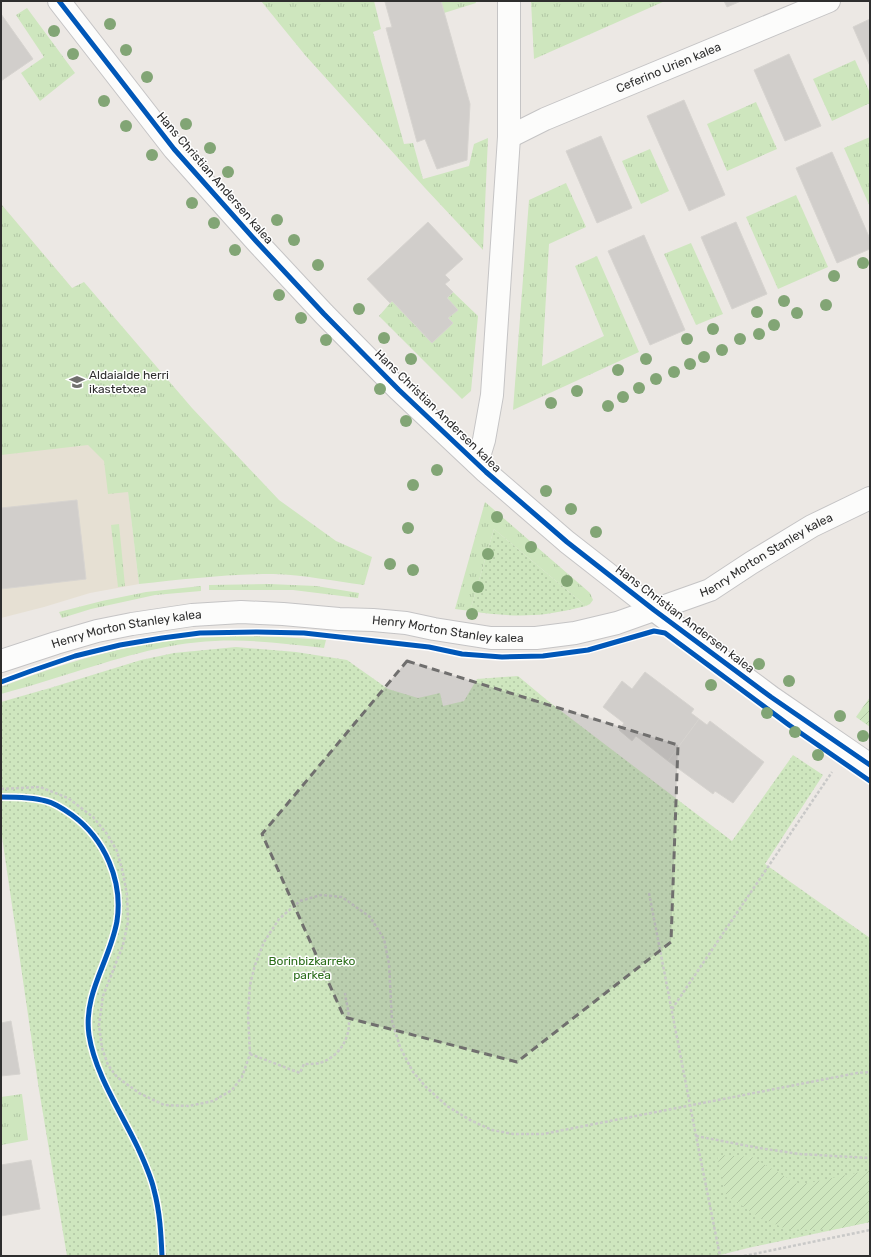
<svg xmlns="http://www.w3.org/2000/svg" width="871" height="1257" font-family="Rubik,sans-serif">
  <defs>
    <pattern id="grass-tufts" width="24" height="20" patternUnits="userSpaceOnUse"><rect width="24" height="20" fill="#cee6be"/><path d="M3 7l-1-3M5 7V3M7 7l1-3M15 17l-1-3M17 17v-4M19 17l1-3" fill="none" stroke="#b1c6a4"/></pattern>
    <pattern id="park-dots" width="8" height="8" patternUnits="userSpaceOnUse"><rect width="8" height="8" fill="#cee6be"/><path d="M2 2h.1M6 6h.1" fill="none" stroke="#b1c6a4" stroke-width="1.8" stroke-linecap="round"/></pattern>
    <pattern id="garden-furrows" width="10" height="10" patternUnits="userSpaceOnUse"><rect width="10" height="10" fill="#cee6be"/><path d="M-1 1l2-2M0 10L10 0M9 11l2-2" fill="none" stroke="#b1c6a4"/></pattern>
  </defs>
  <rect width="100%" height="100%" fill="#ece8e4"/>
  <path fill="#e6e0d3" d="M1,204L93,313L128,491L139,584L90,593L44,607L1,618Z"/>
  <g fill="url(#grass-tufts)">
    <path d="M261,1H374L381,29L373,32L404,144L413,143L423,179L469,166L474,144L488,138L483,250L425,188L305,55Z"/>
    <path d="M441,1H475L476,3L444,13Z"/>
    <path d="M531,1H665L534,59Z"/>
    <path d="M27,8L75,73L40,101L21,73L44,57L16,15Z"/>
    <path d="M855,60L870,93V103L832,121L813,79Z"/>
    <path d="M756,102L777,149L727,171L707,124Z"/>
    <path d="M870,137V207L844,148Z"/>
    <path d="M650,149L669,191L641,204L622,161Z"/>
    <path d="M566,183L586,227L549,244L542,366L604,336L575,266L597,256L639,352L513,410L529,200Z"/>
    <path d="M796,195L828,267L778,289L746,217Z"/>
    <path d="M1,204L72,288L84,282L192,408L279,500L336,541L372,557L364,585C334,581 304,575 273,574C229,574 184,579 139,584L128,492L108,494L104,461L88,445L1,455Z"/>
    <path d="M691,243L723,314L696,325L664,254Z"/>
    <path d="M453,292L478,316L471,391L462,399L379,316L392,301L432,343L453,323L448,318L457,309L447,298Z"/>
    <path d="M485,502L590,593L593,600L590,604L586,606L494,529L470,611L455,609Z"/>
    <path d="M119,524L125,586L118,587L111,525Z"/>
    <path d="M269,584L316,586L359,593L358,598L293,590H209V585Z"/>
    <path d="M201,586V591L155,595L91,609L62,618L59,612L102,601L146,592Z"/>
    <path d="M240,636L280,637L326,640L324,648C288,644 252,639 215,641C163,643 114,660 65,675C44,682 22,688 1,694V687C61,664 124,644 188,639C205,637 223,637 240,636Z"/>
    <path d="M22,1094L28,1140L1,1145V1097Z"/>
  </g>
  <g fill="url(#park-dots)">
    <path d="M494,529L586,606C573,609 560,612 546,614C521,617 495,615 470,611Z"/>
    <path d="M236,647L296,652L347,660L388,689L418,698L440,693L443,706L464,701L477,679L518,676L548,701L732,841L793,755L823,775L765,864L870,938V1222L748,1248L716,1256H67L39,1090L1,830V702L50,688L141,660L174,653Z"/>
  </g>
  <g fill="url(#garden-furrows)">
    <path d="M870,697V727L856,717Z"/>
    <path d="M717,1155L752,1157L799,1185L870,1170V1222L836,1229L810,1230L786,1229L759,1217L726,1195Z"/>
  </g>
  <g fill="#d1cecb" stroke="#d7d4d0">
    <path d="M390,1H441L470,104L467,160L437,169L425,139L417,142L386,28L392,27L385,2Z"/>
    <path d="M724,1H741L727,7Z"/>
    <path d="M1,14L33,59L1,81Z"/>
    <path d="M870,19V66L853,27Z"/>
    <path d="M789,54L821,126L785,141L754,70Z"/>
    <path d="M684,100L725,195L689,211L647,116Z"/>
    <path d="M601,136L632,208L597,223L566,151Z"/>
    <path d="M832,152L870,239V249L837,263L796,168Z"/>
    <path d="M428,222L463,259L445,275L450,280L445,284L453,292L447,298L458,310L448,318L453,323L432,343L392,301L390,303L367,279Z"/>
    <path d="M736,222L767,294L732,309L701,237Z"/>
    <path d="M644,235L685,330L650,345L608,251Z"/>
    <path d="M77,500L86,579L1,589V508Z"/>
    <path d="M645,672L694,709L691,713L699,719L668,761L636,736L632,741L619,730L624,723L603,707L622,681L632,689Z"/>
    <path d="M699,719L707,725L710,721L764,762L733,803L715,791L713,794L668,761Z"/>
    <path d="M11,1021L20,1074L1,1076V1023Z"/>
    <path d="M31,1160L40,1209L1,1216V1165Z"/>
  </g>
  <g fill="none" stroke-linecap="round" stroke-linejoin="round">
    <g stroke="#c5c4c5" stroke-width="24">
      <g id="minor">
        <path d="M59,1L174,149L256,241L324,314L399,390L486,472L567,542L654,610L771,697L870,765"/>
        <path id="s1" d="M509,137L545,119L829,1"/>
        <path d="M477,463L484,440L492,395L509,137V1"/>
        <path id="s2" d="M1,661L56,643L97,631L132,624L192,615L241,612L283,614L339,619L373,620L406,623L434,629L491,638H536L575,633L617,623L710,590L751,563L812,526L870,498"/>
      </g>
    </g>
    <g stroke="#c9c9c8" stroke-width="2.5" stroke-dasharray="3 2" stroke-linecap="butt">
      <path d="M1,789L40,787L68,798L93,817L107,834L117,851L123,873L127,895L128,922L123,945L103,996L99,1025L102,1048L108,1065L117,1077L139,1093L164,1105L189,1106L213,1101L232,1090L242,1077L250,1054L248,1014L250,985L255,965L264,942L279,919L300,901L321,895L342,897L370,917L384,939L389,964L392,1021L400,1047L413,1072L426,1087L447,1106L470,1120L492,1130L513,1134H543L857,1073L870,1072"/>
      <path d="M649,893L696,1136L720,1256"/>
      <path d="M672,1009L832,772"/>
      <path d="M250,1054L300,1073L304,1064C309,1064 315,1064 320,1063C338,1057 350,1040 349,1020C349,1011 346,1002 345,993"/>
      <path d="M696,1136L759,1148L799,1154L870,1158"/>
      <path d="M744,1256L870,1230"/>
    </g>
    <use href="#minor" stroke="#fcfcfb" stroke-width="22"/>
    <g stroke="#fff" stroke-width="8">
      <g id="cycleway">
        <path d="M59,1L174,149L256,241L324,314L399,390L486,472L567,542L654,610L771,697L870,765"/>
        <path d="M1,682L31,671L75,656L120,645L162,638L200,633L257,632L304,633L429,647L462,654L502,657L543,656L588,650L654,631L665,633L789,725L870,781"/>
        <path d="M1,797C16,797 32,797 46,801C55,803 65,810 72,815C105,839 123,881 117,921C110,961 83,993 89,1035C95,1074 121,1112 138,1148C144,1161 151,1176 154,1190C160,1212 161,1234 162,1256"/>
      </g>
    </g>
    <use href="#cycleway" stroke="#0057b8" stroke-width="5"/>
  </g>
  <g fill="#82a575">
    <circle cx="110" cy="24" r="6"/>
    <circle cx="54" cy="31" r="6"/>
    <circle cx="126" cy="50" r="6"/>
    <circle cx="73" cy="54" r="6"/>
    <circle cx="147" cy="77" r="6"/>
    <circle cx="104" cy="101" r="6"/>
    <circle cx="186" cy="124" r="6"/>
    <circle cx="126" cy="126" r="6"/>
    <circle cx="210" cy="148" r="6"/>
    <circle cx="152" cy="155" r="6"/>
    <circle cx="228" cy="172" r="6"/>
    <circle cx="192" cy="203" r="6"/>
    <circle cx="277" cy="220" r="6"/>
    <circle cx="214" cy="223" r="6"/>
    <circle cx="294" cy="240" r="6"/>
    <circle cx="235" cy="250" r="6"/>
    <circle cx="863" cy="263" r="6"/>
    <circle cx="318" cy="265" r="6"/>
    <circle cx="834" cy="276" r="6"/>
    <circle cx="279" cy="295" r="6"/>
    <circle cx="784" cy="301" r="6"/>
    <circle cx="826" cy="305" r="6"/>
    <circle cx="359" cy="309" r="6"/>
    <circle cx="757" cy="312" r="6"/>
    <circle cx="797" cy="313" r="6"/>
    <circle cx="301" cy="318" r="6"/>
    <circle cx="774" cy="325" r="6"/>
    <circle cx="713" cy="329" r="6"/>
    <circle cx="759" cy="334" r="6"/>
    <circle cx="384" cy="338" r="6"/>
    <circle cx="687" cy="339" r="6"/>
    <circle cx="740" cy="339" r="6"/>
    <circle cx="326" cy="340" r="6"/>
    <circle cx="722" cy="350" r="6"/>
    <circle cx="704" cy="357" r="6"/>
    <circle cx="411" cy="359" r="6"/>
    <circle cx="646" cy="359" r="6"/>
    <circle cx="690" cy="364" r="6"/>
    <circle cx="618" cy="370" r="6"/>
    <circle cx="674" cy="372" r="6"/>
    <circle cx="656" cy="379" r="6"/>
    <circle cx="639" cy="388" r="6"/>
    <circle cx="380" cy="389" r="6"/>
    <circle cx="577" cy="391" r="6"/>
    <circle cx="623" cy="397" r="6"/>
    <circle cx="551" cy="403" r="6"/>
    <circle cx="608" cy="406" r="6"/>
    <circle cx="406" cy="421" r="6"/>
    <circle cx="437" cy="470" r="6"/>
    <circle cx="413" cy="485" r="6"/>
    <circle cx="546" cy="491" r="6"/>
    <circle cx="571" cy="509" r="6"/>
    <circle cx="497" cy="517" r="6"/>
    <circle cx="408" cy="528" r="6"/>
    <circle cx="596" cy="532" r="6"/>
    <circle cx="531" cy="547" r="6"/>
    <circle cx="488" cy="554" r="6"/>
    <circle cx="390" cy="564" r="6"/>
    <circle cx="413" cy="570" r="6"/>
    <circle cx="567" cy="581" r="6"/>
    <circle cx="478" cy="587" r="6"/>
    <circle cx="472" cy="614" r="6"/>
    <circle cx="759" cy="664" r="6"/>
    <circle cx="789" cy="681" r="6"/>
    <circle cx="711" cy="685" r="6"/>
    <circle cx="767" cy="713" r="6"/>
    <circle cx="840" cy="716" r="6"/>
    <circle cx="795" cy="732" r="6"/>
    <circle cx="863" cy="736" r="6"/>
    <circle cx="818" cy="755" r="6"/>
  </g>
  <path fill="#706f6e" fill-opacity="0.2" stroke="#706f6e" stroke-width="3" stroke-dasharray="8 5" stroke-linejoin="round" d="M407,661L678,745L671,942L517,1062L344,1017L262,834Z"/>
  <defs>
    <g id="school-bare" transform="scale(1.2)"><path d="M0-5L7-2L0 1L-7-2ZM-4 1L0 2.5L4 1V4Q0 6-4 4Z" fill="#706f6e" stroke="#fff" stroke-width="2.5" paint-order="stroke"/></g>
  </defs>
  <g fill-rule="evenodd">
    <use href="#school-bare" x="77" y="382"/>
  </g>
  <g text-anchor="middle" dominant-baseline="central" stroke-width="3" stroke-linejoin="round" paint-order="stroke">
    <g font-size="12" fill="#2e2e2e" stroke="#fff">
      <text stroke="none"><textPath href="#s1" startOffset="174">Ceferino Urien kalea</textPath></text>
      <text transform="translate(215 178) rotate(49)">Hans Christian Andersen kalea</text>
      <text transform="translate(438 411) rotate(44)">Hans Christian Andersen kalea</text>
      <text stroke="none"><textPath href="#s2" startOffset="790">Henry Morton Stanley kalea</textPath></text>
      <text transform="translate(685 619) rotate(37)">Hans Christian Andersen kalea</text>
      <text stroke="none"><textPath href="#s2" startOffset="454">Henry Morton Stanley kalea</textPath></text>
      <text stroke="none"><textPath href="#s2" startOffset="130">Henry Morton Stanley kalea</textPath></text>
    </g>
    <g font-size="12" fill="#2e2e2e" stroke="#fff" text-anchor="start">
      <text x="89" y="375">Aldaialde herri<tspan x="89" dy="14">ikastetxea</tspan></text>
    </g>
    <g font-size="12" fill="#2c6e1b" stroke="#fff">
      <text x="312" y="961">Borinbizkarreko<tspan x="312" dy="14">parkea</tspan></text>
    </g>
  </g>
  <rect width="871" height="1257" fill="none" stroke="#2e2e2e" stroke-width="4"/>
</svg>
